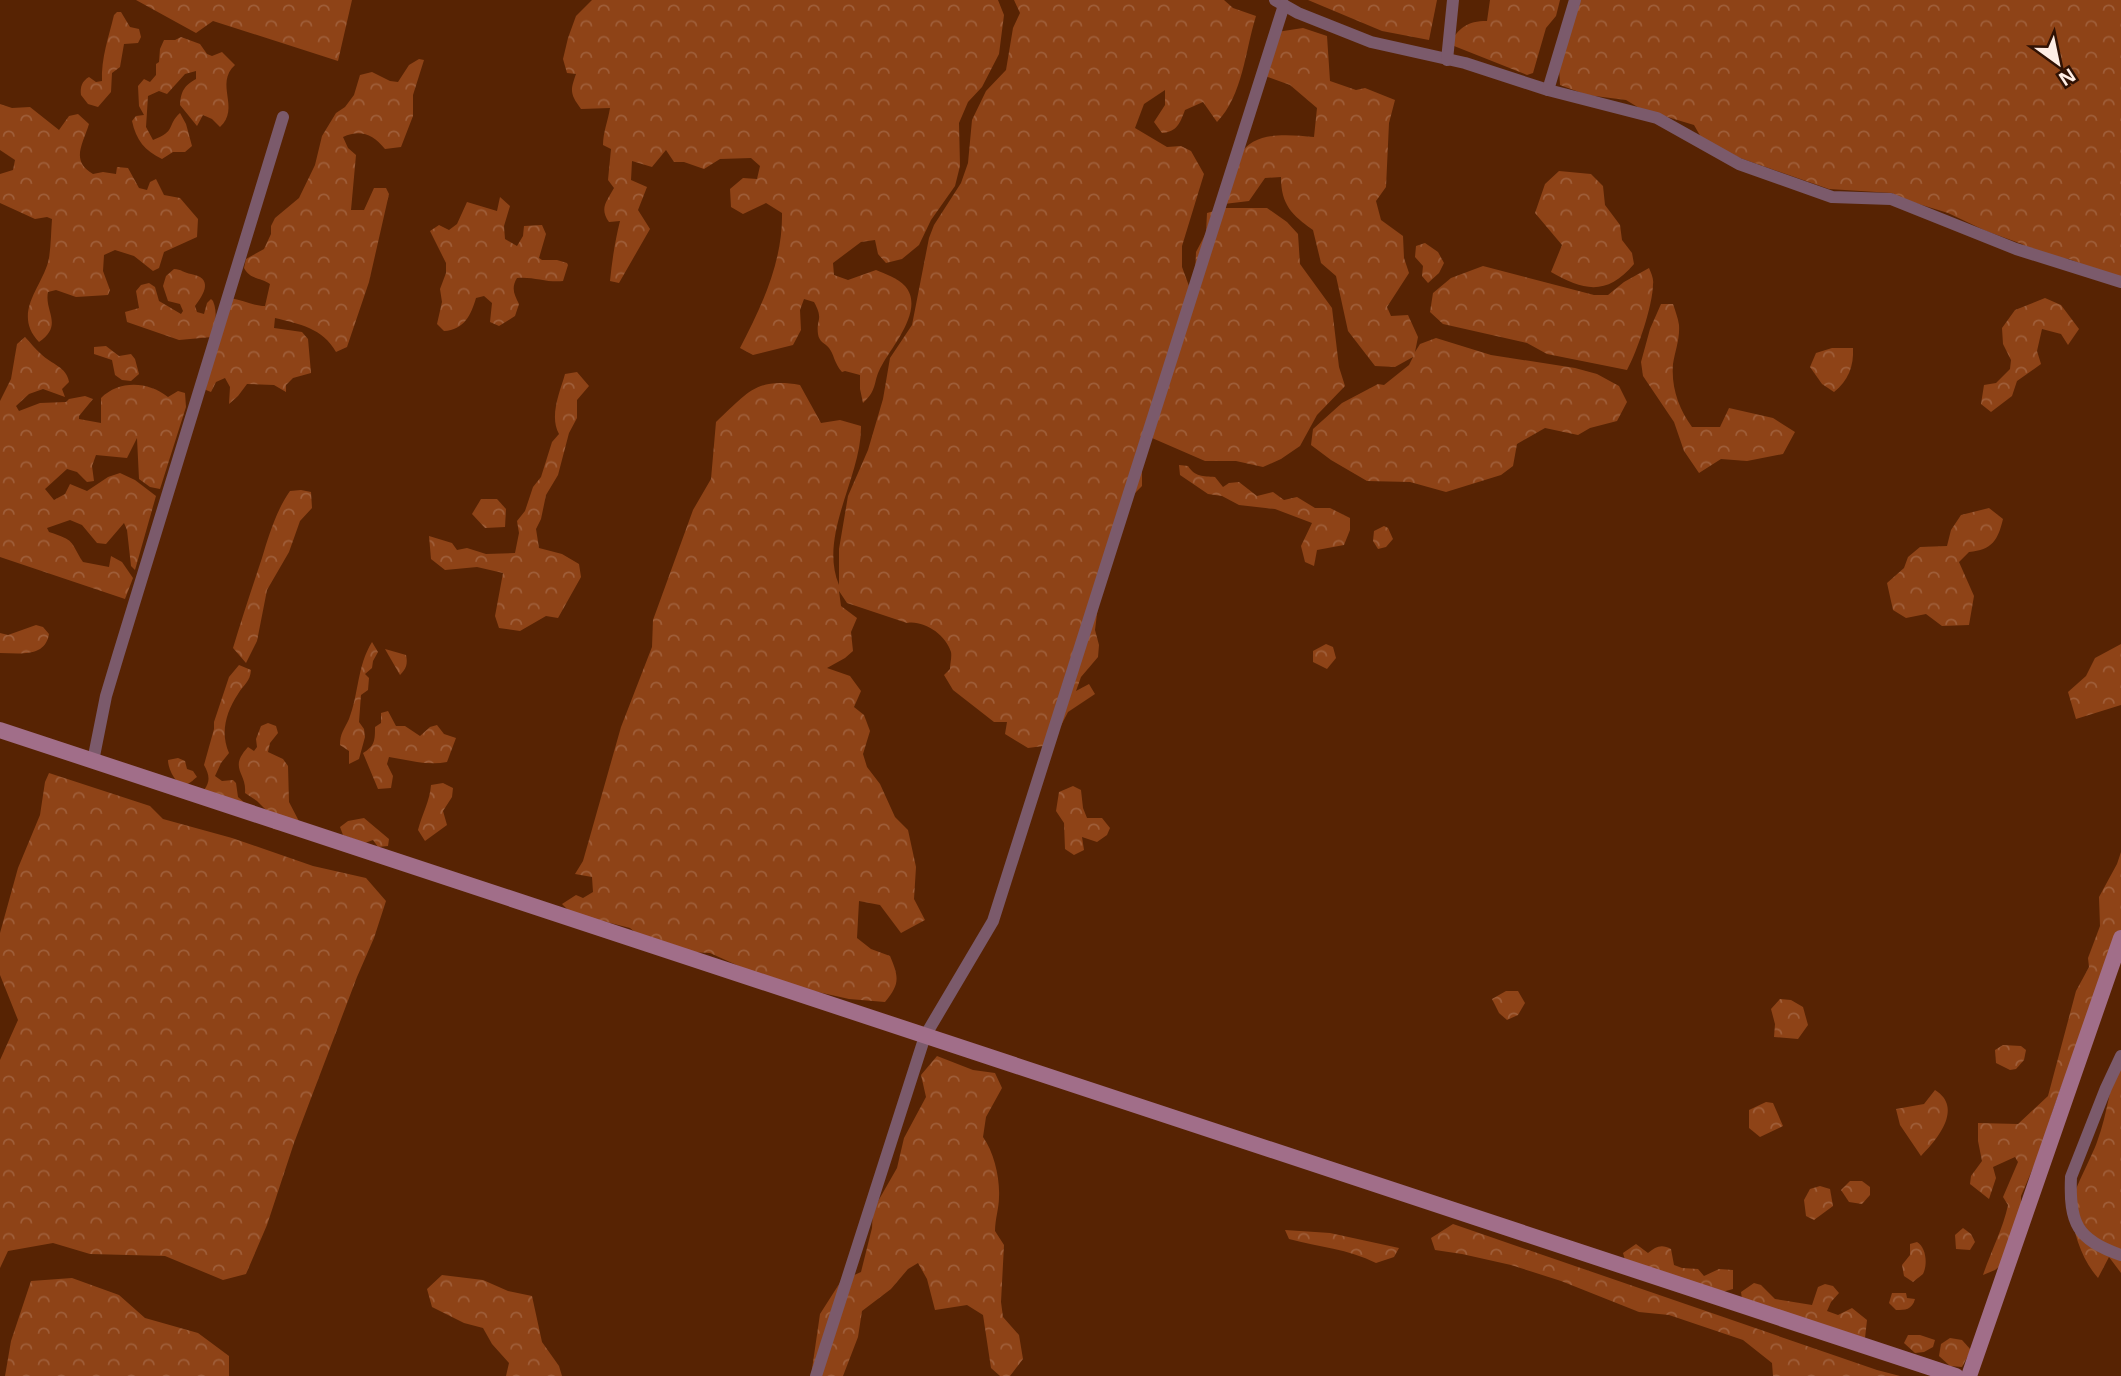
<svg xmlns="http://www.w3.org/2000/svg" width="2121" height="1376" font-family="'Noto Sans',sans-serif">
  <defs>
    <pattern id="forest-crowns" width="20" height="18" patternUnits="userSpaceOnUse" patternTransform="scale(1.75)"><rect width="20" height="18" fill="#8e4317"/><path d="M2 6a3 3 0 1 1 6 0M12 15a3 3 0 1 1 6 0" fill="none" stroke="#9f5e39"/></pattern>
  </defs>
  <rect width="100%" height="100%" fill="#572303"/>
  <g fill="url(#forest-crowns)">
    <path d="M136,0H352L338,61L213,21L196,33Z"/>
    <path d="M592,0H998L1004,15L999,54L982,87L968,102L959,123L960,166L955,186L931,220L919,245L902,259L886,263L878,254L875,240L861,242L833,263L834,275L848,280L876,270C885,274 898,278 905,286C925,309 893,345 882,365C872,382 879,388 863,403L860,389V375L845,371L842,372C834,363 834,354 829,348C825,343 819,342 818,334C816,319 824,320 814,302L804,299L800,310L801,330L793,345L753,355L740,348C762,306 783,261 782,213L766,203L743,214L731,207L730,189L743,178L757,179L760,166L751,158L720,159L704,169L684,162H674L666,150L652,167L632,161L631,180L647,187L638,210L650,229L619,283L610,281C612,261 615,241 620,221L609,222C599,208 607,201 614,188L608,180L611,149L603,145C603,132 608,121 610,108L581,109C570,94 570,91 576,74L567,73L563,59L568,38L576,16Z"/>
    <path d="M1014,0H1224L1233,8L1256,16C1245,51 1243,95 1217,122L1203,102L1185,110C1180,123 1177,132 1162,133L1154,122L1165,105V90L1144,104L1135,128L1167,147L1181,146L1191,151L1204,174L1182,246V267L1189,286L1195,277L1196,252L1206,233L1207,213L1225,208H1267L1287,222L1298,234L1300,264L1332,308L1339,367L1345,386L1317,415L1300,446L1281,459L1263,467L1236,461H1205L1152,438L1142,459V486L1132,496L1100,590L1095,630L1099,645L1098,657L1081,677L1076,691L1089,684L1095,694L1068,712L1051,745L1028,748L1005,734L1007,722H994L953,690L944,675L950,669C950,664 952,657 951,652C946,635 924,620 907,623L847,603L839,591L841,606L857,618L851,632L853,651L845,658L827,668L850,676L861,691L854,707L864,715L870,731L863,754L867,767L880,784L895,817L908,830L916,867L914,899L925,920L901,933L880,905L859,901L857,938L871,949L890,956C899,977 900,984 885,1002L849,999L809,990L752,972L710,953L690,952L645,940L630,928L571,913L562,904L576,895L583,898L593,892L592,877L575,874L583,861L621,727L652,647L653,620L693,510L711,479L716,422C747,394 755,377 800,385L821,423L840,420L861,426C862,476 818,535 839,585V549L848,496L868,450L883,399L890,358L912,325L929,238L934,225L961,183L968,163L972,120L986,91L1006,70L1013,28L1020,13Z"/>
    <path d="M1308,0H1437L1429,40L1382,31Z"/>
    <path d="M1490,0H1560L1556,16L1546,28L1533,73L1527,75L1449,44C1459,28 1467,21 1487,21Z"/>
    <path d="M1579,0H2121V280L2069,259L2040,257L2022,244L1986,231L1948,213L1899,198L1892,193L1829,189L1777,171L1740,158L1702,139L1694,125L1641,109L1626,100L1587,95L1560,85L1559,67Z"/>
    <path d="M117,12H121L130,27L139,29L141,37L138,43L124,44L120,67L112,73L111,92L98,107L88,104L81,95C80,87 82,81 89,77L96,82L102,81C101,58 109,36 114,15Z"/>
    <path d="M1303,28L1327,36L1330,81L1356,90L1365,88L1395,100L1389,123L1386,187L1376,201L1381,220L1403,236L1404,258L1409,273L1387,307L1391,316L1408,315L1418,337L1415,352L1420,344L1436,338L1491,355L1575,368L1597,374L1619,386L1627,402L1617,421L1590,428L1578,435L1545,428L1517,444L1513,466L1501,475L1446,492L1410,482L1367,481L1331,460L1311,445L1313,429L1342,403L1378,384L1384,385L1409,365L1413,357L1395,367L1375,366L1348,331L1336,276L1321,263L1313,230C1292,215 1281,205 1281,177L1265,178L1249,201L1224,204C1228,189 1231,169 1239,156C1254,130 1289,135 1314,137L1317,108L1290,85L1265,76L1277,32Z"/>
    <path d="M181,37L200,44L207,54L212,56L222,52L235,65C214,84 241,108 220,127L212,119L203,115L197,126L180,105C181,91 184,86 196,79V71L185,74L167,94L159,91L148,96L146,127L153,140C177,131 166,126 180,113L186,124L192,146L185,152H173L162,159C145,151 136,140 132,121L136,116L144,115L139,106L138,86L144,79L150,82L156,75V64L159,62L160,49L164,40H175Z"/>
    <path d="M419,59L424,60L413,95V116L401,147L385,149C373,134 360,129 343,137L348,148L356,155L351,210H364L374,188H386L389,194L369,282L347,347L336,352C323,328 299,324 275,318L274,328L302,332L308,339L311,373L293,378L286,385V392L274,385L247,384L238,396L229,404L230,387L225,378L216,382L211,392L206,390L207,367L230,298C243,300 253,306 265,306L270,284C261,277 250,280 244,268L246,259L264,249L271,234V226L275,218L299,198L315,165L322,136L336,113L345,107L354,95L360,75L372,72L390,81L398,82L409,65Z"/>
    <path d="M0,104L12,108L30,107L59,130L69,116L78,114L89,124C83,144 70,161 93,174L103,172L116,174L117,167L128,168L139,188L147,190L150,182L156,179L164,195L180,198L198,219L197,237L164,252L159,268L153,271L134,256L115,250L104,255L103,271L110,290L108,295L76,297L56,290L48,292C44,311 64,325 39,342C11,312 44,286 49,258C51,246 51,232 52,219L47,217L35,219L0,203V174L13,170L15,160L0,150Z"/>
    <path d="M1559,171L1591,174L1603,186L1605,205L1620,225L1622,240L1632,253L1634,264C1607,296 1584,291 1551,272L1562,245L1535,213L1545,184Z"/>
    <path d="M500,197L510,206L504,226L505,239L517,246L523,236L524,226L542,225L546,234L539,258L542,260H557L567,263L568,265L563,281C548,283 532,276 517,278C511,288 514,294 519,304L515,316L499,326L490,322L492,303L484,296L476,298C471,315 464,330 444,331L437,324L442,302L440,289L446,273V263L430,231L439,225L449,230L457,224L467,202L497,211Z"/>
    <path d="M1425,243L1438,252L1444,263L1439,273L1428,283L1422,276L1423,266L1415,257L1416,246Z"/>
    <path d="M1483,266L1594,295H1608L1624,282L1649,268C1651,273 1654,279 1653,284C1653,305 1637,352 1627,370L1547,354L1527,343L1443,324L1430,312L1433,293L1451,278Z"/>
    <path d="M174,269C181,269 184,273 191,274C213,278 205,293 195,306L197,312L204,314L207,303L211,299L213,301C218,313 215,325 212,337L179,340L127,322L125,312L139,308L136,291L141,285L149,283L155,287L159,301L181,314L183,311L180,304L168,301L163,286L166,276Z"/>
    <path d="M2045,298L2061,305L2079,329L2068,345L2061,334L2042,329L2037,351L2041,364L2017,381L2012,396L1991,412L1981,404L1984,385L1996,383L2010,369L2011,360L2003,344L2002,328L2015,310Z"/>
    <path d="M1661,304H1673C1675,310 1678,318 1679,325C1680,339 1675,351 1673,364C1671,388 1679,409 1692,427H1720L1729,408L1773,418L1795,432L1783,454L1747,461L1721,459L1699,473L1684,451L1674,422L1643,376L1641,362L1650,329Z"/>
    <path d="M25,337C31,343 35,349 41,354C51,364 67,367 69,382L62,389L65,397L43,389L29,394L16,406L19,411L40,403L66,402L69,399L85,396L93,399L79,416V419L101,423V398C119,380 148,381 168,397L178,391L185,393L186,407L160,489L150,487L139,479L137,438L127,458L96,455L92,466L94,481L87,482L77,472L67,469L45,489L54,500L65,494L70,484L87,491L108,477L120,473L135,480L156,496L135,570L131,566L127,530L124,523L106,544L97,543L82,525L70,520L47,528L49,532C76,541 69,540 83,562L109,567L111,556L122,562L133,578L125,599L0,557V401L11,379L17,344Z"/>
    <path d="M106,346L119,356L131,354L135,359L139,374L131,381L122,380L115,375L112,360L94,354V347Z"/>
    <path d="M1832,348H1853C1854,366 1848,381 1834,392L1822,384L1810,367L1816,353Z"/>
    <path d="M577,372L589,386L577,400V418L569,433L558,475L546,495L541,519L536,529L539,548L562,554L579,564L581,577L558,618L546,616L520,631L499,628L495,616L503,573L477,567L445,570L431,559L429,536L452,543L457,550L467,548L486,554L515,553L519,533L517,521L525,511L533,487L541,477L552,442L559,434C549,416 560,392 565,374Z"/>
    <path d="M1179,465L1188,466C1195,477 1203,476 1215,477L1223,487L1229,483L1239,482L1257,496L1273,492L1284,500L1297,497L1315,508H1330L1350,518V530L1344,545L1317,550L1314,566L1305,562L1301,546L1312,523L1275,509L1239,505L1222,496L1208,494L1180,475Z"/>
    <path d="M301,490L311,492L312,508L300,521L289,552L267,590L257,641L246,663L233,648C242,618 252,588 262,558C269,535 276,511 290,491Z"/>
    <path d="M481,499H497L506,509L505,527L485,528L472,514Z"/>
    <path d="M1989,508L2003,519C1998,540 1992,550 1969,552L1959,562L1974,596L1969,625L1942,626L1926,614L1906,618L1893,610L1887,583L1904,568L1908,557L1920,547L1947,546L1951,530L1961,515Z"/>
    <path d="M1384,526L1388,528L1393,539L1386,547L1378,549L1373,541L1374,531Z"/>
    <path d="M36,625L43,627L49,634C45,658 20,653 0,653V633L8,635Z"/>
    <path d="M372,642L378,652L373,661L372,668L365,674L369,678L368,690L361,695L359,722L364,729L365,737L359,759L349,764V751L340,745C340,733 344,730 349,719C359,693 357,666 372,642Z"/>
    <path d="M1326,644L1333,647L1336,658L1327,669L1313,662V651Z"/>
    <path d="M2121,644V705L2076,719L2068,692L2086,676L2095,658Z"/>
    <path d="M385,649L406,655C408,664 406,669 400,675Z"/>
    <path d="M239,665L251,670C250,682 244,684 238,694C226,712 220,733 229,753L221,763L215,776L222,781L233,780L236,783L238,797L247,805L204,790C211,781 209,774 204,765L214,729V722L229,677Z"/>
    <path d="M388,711L396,726H405L420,736L430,727L437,725L444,734L456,738L447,762C428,766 409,760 389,757L387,764L393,776L391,788L378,789L363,753C375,746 375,740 375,727L381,723V713Z"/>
    <path d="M268,723L276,726L278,733L270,743L268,752L283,759L288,766L289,802L302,827L289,831L273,829V817L257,801L245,793C247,772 228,769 248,747L254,751L257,747L256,739L261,726Z"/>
    <path d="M178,758L185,761L187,769L193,771L197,777C194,779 191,783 187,784C177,788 168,769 168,760Z"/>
    <path d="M49,773L150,806L163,819L232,838L313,866L366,878L386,901L374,938L357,977L294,1143L267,1225L246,1274L223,1280L165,1256L90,1254L53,1243L8,1251L0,1268V1060L18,1020L0,975V933L18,868L40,815L45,782Z"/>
    <path d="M443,783L453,788L452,797L443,811L447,825L425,841L418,830C422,814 430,801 431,785Z"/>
    <path d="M1073,786L1081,790L1083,808L1087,818H1102L1110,828L1107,835L1097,842L1082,837L1084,850L1074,855L1065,849L1064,823L1056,811L1059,792Z"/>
    <path d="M364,818L389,839L388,846L378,847L373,840L365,843L343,835L340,827L348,821Z"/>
    <path d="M2121,852V930L2072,1061C2067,1071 2046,1125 2047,1135L2021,1196V1217L2006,1261L1995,1270L1983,1275C1991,1251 2003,1229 2008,1205L2003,1197L2018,1162L2015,1157L1993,1167L1996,1178L1989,1199L1970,1184L1971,1176L1982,1161L1978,1141V1123L2018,1124L2048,1096L2076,991L2089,967L2088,958L2100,926L2099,897L2117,864Z"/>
    <path d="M1506,991H1518L1525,1003L1518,1015L1507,1020L1499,1013L1492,999Z"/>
    <path d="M1780,999L1791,1000L1803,1007L1808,1025L1798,1039L1774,1037L1775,1024L1771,1009Z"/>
    <path d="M2003,1045L2021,1046L2026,1050L2024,1060L2016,1069L2010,1070L1996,1063L1995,1050Z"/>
    <path d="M2121,1053V1273L2109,1257L2098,1278C2082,1260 2073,1233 2071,1208C2070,1196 2092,1157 2097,1142C2108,1113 2110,1082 2121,1053Z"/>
    <path d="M937,1056L973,1070L995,1073L1002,1088L986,1117L983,1137C994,1152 1000,1178 999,1197C999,1208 995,1219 995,1231L1004,1245L1001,1302L1003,1317L1019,1335L1023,1359L1010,1376H1000L991,1368L983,1315L967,1305L935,1310L927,1279L918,1263L908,1269L891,1289L862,1311L858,1337L843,1376H811L820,1314L841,1281L861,1272L872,1228L873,1210L897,1168L904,1138L926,1097L921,1075Z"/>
    <path d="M1935,1090C1964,1108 1937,1140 1921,1156L1900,1125L1896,1109L1924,1104Z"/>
    <path d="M1766,1102L1773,1103L1783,1126L1760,1137L1749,1128V1110Z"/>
    <path d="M1850,1181H1862L1870,1187V1195L1862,1204L1849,1202L1841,1190Z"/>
    <path d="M1820,1186L1830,1189L1833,1206L1814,1220L1806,1216L1804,1200L1810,1189Z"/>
    <path d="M1453,1224L1877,1370L1900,1376H1773L1772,1363L1743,1340L1669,1315L1639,1312L1561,1281L1511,1265L1462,1254L1435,1250L1431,1238Z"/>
    <path d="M1963,1228L1971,1234L1975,1242L1970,1250L1956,1249L1955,1235Z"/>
    <path d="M1285,1230L1330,1233L1399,1248L1394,1257L1376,1263C1348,1249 1319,1247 1289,1239Z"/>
    <path d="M1917,1242C1926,1247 1928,1264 1923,1274C1922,1275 1914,1281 1913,1282L1904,1276L1902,1265L1910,1255V1244Z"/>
    <path d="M1636,1244L1648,1253C1656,1246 1662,1244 1671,1249L1674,1265L1682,1268L1698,1269L1704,1276L1719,1269L1733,1270V1289L1715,1294L1625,1260L1623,1253Z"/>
    <path d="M442,1275L483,1280L508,1291L532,1296L542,1342L559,1366L562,1376H506L509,1363L492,1344L483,1328L464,1323L432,1307L427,1289Z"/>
    <path d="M72,1278L119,1295L145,1318L198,1333L229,1356V1376H5L11,1341L31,1281Z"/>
    <path d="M1754,1283L1761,1285L1775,1299L1812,1305L1818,1287L1825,1284L1833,1286L1839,1293L1831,1302L1827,1311L1838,1315L1852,1308L1867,1320L1865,1338L1844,1335L1742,1299L1741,1292Z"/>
    <path d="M1892,1293H1906L1907,1298L1915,1299C1912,1310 1905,1310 1896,1310L1889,1303Z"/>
    <path d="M1908,1335H1920L1935,1340L1933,1347L1924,1352L1915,1353L1904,1343Z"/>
    <path d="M1950,1338L1962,1340L1971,1350L1962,1367L1950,1366L1939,1356L1941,1344Z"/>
  </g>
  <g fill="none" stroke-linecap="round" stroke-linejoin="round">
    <g stroke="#7b5a6b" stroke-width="12">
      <path d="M1275,0L1298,13L1371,42L1465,63L1548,90L1657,118L1739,164L1832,197L1891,199L2016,249L2121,282"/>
      <path d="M1447,60L1453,0"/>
      <path d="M1548,90L1575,0"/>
      <path d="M93,761L106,696L118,656L283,117"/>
      <path d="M2121,1056L2106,1088L2071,1177C2069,1223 2077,1240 2121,1255"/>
      <path d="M816,1376L925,1036L993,921L1284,5"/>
    </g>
    <g stroke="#a16e89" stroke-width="16">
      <path d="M0,730L1956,1376"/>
      <path d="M1969,1376L2121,938"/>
    </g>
  </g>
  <g transform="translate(2058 63) rotate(147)" stroke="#301204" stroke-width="5" paint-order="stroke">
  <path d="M0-5L12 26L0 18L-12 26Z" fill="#ffeee5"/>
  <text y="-10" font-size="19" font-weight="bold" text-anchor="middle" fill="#ffeee5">N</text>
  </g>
</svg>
